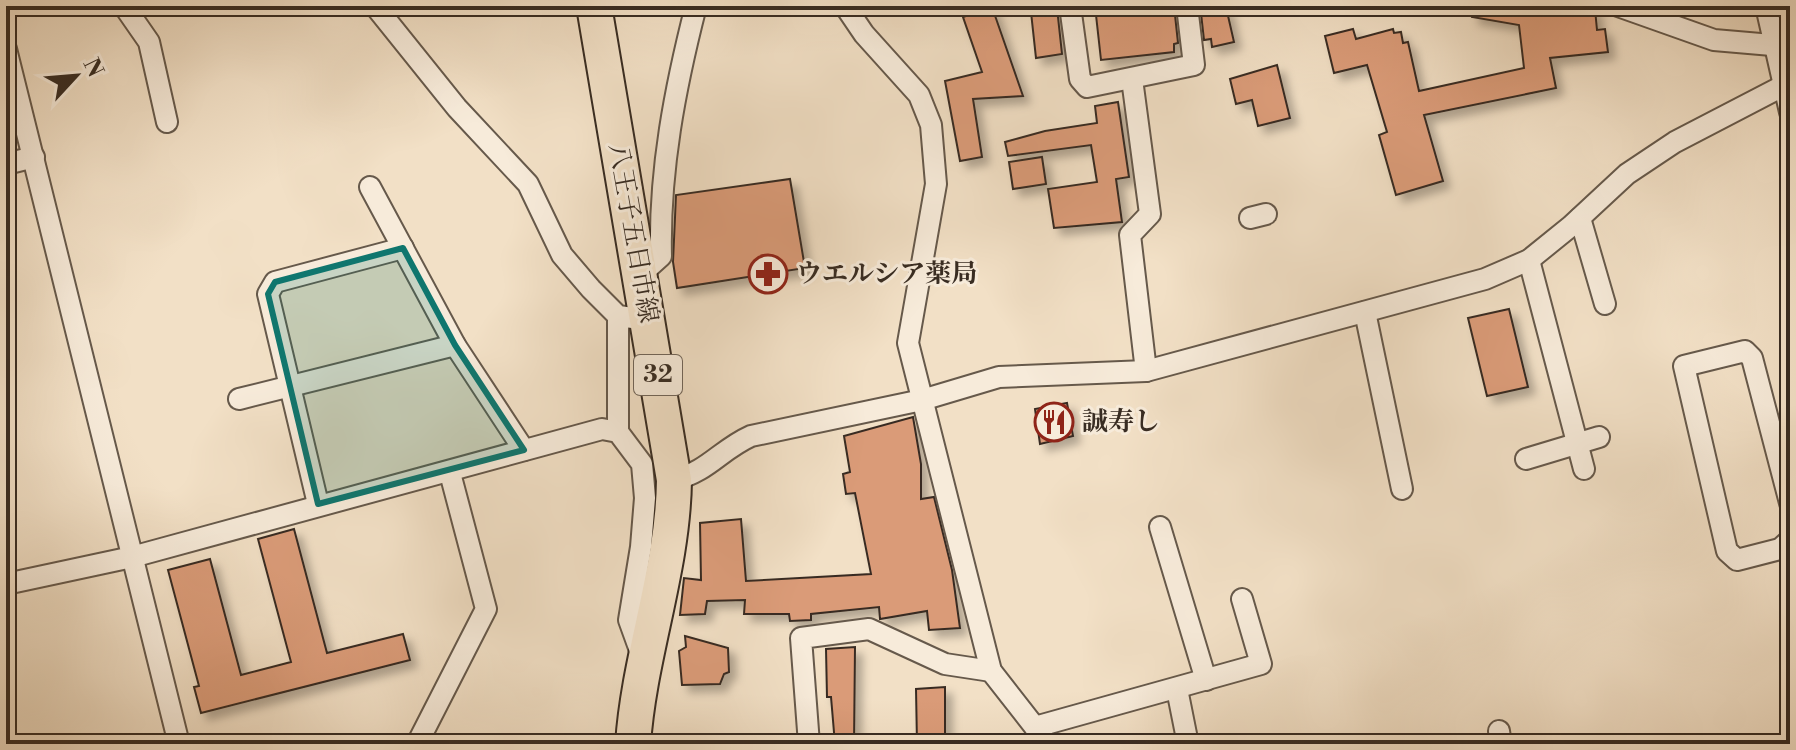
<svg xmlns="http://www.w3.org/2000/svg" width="1796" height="750" font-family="'Libre Bodoni','Noto Serif JP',serif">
  <defs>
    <filter id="shadow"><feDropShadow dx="7" dy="7" stdDeviation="4" flood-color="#0004"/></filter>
  </defs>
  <rect width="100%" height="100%" fill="#f2e0c6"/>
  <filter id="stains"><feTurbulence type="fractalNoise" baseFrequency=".0025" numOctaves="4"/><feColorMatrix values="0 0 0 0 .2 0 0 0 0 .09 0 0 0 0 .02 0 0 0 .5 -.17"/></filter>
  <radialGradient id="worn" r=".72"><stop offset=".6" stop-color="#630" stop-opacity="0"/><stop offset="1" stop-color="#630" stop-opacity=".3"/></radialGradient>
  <g fill="#da9b78" stroke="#382c22" stroke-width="2" filter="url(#shadow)">
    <path d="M1095,6H1174L1178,43L1174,44V52L1101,60Z"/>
    <path d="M1473,6H1588L1589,10L1595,9L1597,30L1605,29L1608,52L1550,58L1556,88L1424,115L1443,181L1396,195L1379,135L1387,132L1367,65L1334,73L1325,36L1353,29L1356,39L1393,29L1394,33L1401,32L1403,43L1408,42L1419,91L1524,68L1519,25L1472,17Z"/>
    <path d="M992,7L1023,96L973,99L982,157L960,161L945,81L982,72L963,17Z"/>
    <path d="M1226,7L1234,42L1212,47L1211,39L1204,40L1201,13Z"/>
    <path d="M1057,8L1062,54L1036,58L1031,12Z"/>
    <path d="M1277,65L1290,118L1258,126L1252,100L1236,104L1230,79Z"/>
    <path d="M1118,102L1129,177L1116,179L1122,222L1054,228L1048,189L1097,182L1091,145L1008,156L1005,142L1045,131L1097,123L1095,106Z"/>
    <path d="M1042,157L1046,184L1013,189L1009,162Z"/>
    <path d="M790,179L805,268L677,288L673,262L676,195Z"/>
    <path d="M1509,309L1528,387L1487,396L1468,318Z"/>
    <path d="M1067,403L1073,436L1040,444L1035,409Z"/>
    <path d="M913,417L921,464V499L934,497L952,570L960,628L929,630L927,611L880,619L879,607L811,614V620L790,621L789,614H744L745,600L707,601L705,614L680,615L684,578L701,580L700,523L741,519L746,581L871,574L855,493L846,494L843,474L850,472L844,436Z"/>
    <path d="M294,529L327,653L403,634L410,660L201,713L194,687L199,686L168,570L210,559L241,675L291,662L258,539Z"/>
    <path d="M685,636L728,648L729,672L724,674L720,684L682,685L679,651L686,647Z"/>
    <path d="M855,647L854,744H835L831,697H827L826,649Z"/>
    <path d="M945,687V744H917L916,689Z"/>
  </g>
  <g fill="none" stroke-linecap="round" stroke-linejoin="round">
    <g stroke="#66594b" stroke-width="24">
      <g id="street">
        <path d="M124,6L149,42L167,122"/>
        <path d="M375,6L457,108L528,184L562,255L591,289L618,316L648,320"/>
        <path d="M845,6L864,34L919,95L931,125L936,184L908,343L991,671L1048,744"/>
        <path d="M1070,6L1080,79L1087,87L1194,65L1187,6"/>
        <path d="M1618,6L1714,40L1772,45"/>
        <path d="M1766,6L1790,112"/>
        <path d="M6,49L179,744"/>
        <path d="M1132,79L1150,214L1130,235L1146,371"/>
        <path d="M6,164L34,157"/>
        <path d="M370,187L455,345L524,450"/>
        <path d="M1250,218L1266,214"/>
        <path d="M1580,218L1605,304"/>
        <path d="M1529,260L1584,469"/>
        <path d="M641,274L661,256C659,171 675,88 696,6"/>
        <path d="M1365,312L1402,489"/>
        <path d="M239,399L455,345"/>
        <path d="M618,432V316"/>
        <path d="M1526,459L1599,437"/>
        <path d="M674,480C709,471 720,450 751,436L922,400L999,377L1146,371L1485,279L1529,260L1571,226L1627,174L1675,142L1783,86"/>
        <path d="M1790,503L1752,358L1745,351L1684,366L1727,551L1737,560L1780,549L1790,540"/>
        <path d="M318,504L268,294L275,282L403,248"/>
        <path d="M1160,527L1206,680"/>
        <path d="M6,584L132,557L602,429L618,432L642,464L645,498L641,547L629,620L642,656"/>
        <path d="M1177,689L1188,744"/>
        <path d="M1035,727L1261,664L1242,599"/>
        <path d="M1499,731L1501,744"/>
        <path d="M417,744L486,609L450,473"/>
        <path d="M809,744L801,638L869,629L945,664L991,671"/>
      </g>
    </g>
    <g stroke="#382c22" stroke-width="38">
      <path id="primary" d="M594,6L674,480C673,570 639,655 633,744"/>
    </g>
    <use href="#street" stroke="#f7ebda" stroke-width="20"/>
    <use href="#primary" stroke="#f2e0c6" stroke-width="34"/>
  </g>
  <path fill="#0f766e" fill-opacity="0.2" stroke="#0f766e" stroke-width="6" stroke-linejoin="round" d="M403,248L455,345L524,450L318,504L268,294L275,282Z"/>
  <defs>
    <g id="pharmacy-ring" transform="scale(2)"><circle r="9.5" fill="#f7ebda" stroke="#8f2418" stroke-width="1.5"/><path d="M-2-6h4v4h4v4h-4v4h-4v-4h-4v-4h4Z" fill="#8f2418"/></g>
    <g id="restaurant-ring" transform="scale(2)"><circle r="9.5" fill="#f7ebda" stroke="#8f2418" stroke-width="1.5"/><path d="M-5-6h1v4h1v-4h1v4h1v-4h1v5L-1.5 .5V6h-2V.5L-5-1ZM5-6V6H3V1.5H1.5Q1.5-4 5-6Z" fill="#8f2418"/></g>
  </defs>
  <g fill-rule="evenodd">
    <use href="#pharmacy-ring" x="768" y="274"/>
    <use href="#restaurant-ring" x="1054" y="422"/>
  </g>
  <g text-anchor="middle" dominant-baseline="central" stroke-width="6" stroke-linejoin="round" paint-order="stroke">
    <rect fill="#f7ebda" stroke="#716559" stroke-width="2" x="634" y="355" width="48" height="40" rx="6"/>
    <g font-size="24" font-weight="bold" fill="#382c22">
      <text x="658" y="375">32</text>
    </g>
    <g font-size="26" fill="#382c22" stroke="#f7ebda">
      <text transform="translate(633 233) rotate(80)">八王子五日市線</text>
    </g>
    <g font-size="26" font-weight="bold" fill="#382c22" stroke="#f7ebda" text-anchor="start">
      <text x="796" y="274">ウエルシア薬局</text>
      <text x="1082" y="422">誠寿し</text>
    </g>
  </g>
  <rect width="1796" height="750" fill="none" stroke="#f2e0c6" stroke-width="32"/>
  <rect x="8" y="8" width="1780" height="734" fill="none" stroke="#382c22" stroke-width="4"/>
  <rect x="16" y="16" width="1764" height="718" fill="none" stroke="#382c22" stroke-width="2"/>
  <g transform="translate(76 76) rotate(64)" stroke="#f7ebda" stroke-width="6" paint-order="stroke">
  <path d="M0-6L14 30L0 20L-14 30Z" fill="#382c22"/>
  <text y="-12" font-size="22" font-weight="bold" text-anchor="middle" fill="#382c22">N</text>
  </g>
  <rect width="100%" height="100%" filter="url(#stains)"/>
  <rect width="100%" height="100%" fill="url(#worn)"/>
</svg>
